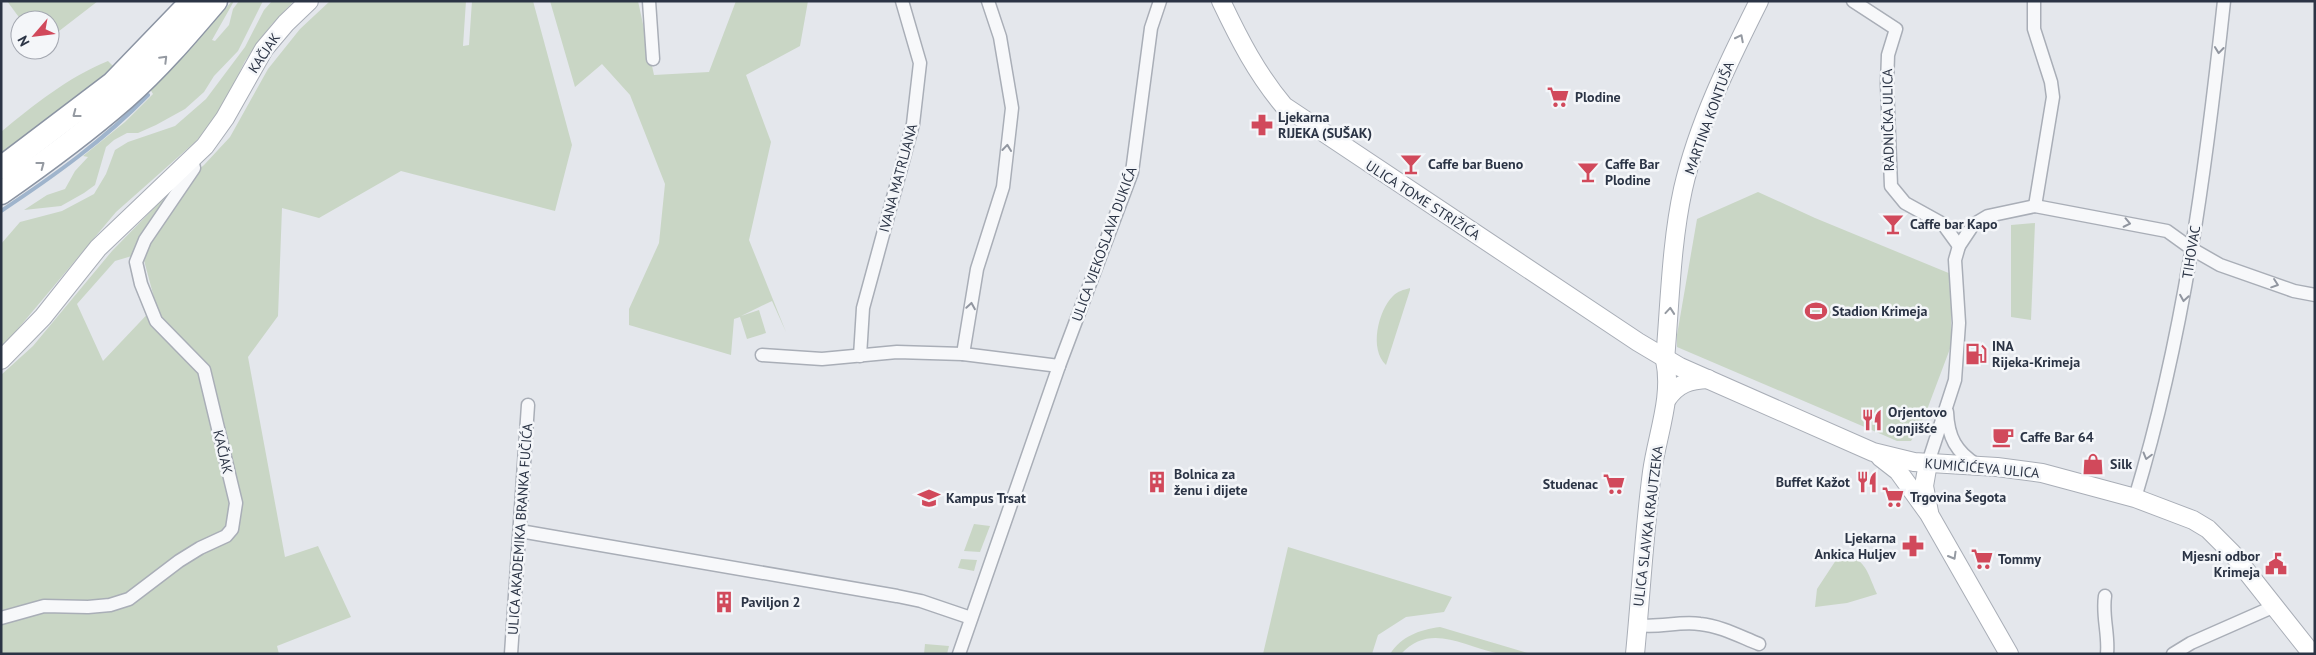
<svg xmlns="http://www.w3.org/2000/svg" width="2316" height="655" font-family="'PT Sans',sans-serif">
  <rect width="100%" height="100%" fill="#e4e7ec"/>
  <g fill="#c9d6c5" fill-rule="evenodd">
    <path d="M7,1H98L50,38V20H21Z"/>
    <path d="M232,1H234L212,40L215,41L229,25L233,9L239,1H263L238,51L214,76L204,92L185,109L156,125L138,133H127L114,140L106,147L95,185L84,193L61,206L24,210L47,195L65,189L75,171L88,157L83,156L125,122L153,94L150,89L195,44Z"/>
    <path d="M272,1H294L272,24L245,61L217,118L195,142L116,212L1,349V244L20,222L62,211L94,194L106,174L115,150L128,142L175,126L206,99L245,47L264,10Z"/>
    <path d="M330,1H466L463,46L469,45L472,1H533L572,145L555,211L401,171L319,218L282,208L278,316L248,357L285,557L318,546L351,617L277,646L279,654H1V375L33,346L112,251L160,202L204,165L230,137L268,69L300,29ZM142,253L156,305L103,361L77,304L115,261Z"/>
    <path d="M550,1H638L654,75L709,72L736,1H808L800,46L746,75L771,142L749,240L786,332L772,301L741,316L759,310L766,333L747,339L740,317L734,319L731,355L629,325V309L659,243L665,184L630,95L602,64L575,87Z"/>
    <path d="M108,61L114,67L103,75L105,78L1,158V132C35,104 67,78 108,61Z"/>
    <path d="M1758,192L1815,218L1951,274V346L1925,415L1911,441H1897L1874,431L1677,347V335L1697,219Z"/>
    <path d="M2035,223L2031,320L2011,317V225Z"/>
    <path d="M1410,288V290L1386,365C1369,349 1378,311 1393,296C1398,291 1403,290 1410,288Z"/>
    <path d="M974,524L990,526L980,552L964,551Z"/>
    <path d="M1288,547L1452,597L1444,612L1406,617L1378,635L1372,654H1263Z"/>
    <path d="M1840,554C1866,557 1867,572 1877,594L1847,603L1815,607L1817,589Z"/>
    <path d="M961,559L977,560L974,571L958,568Z"/>
    <path d="M1440,627L1531,654C1520,654 1507,655 1496,653C1462,645 1429,623 1401,654H1390C1402,636 1419,630 1440,627Z"/>
    <path d="M925,644L949,646L947,654H924Z"/>
  </g>
  <g fill="none" stroke-linecap="round" stroke-linejoin="round">
    <path stroke="#9fb4cc" stroke-width="4" d="M1,211C54,176 104,140 148,95"/>
    <g stroke="#a9aeb7" stroke-width="15">
      <g id="street">
        <path d="M649,1L653,59"/>
        <path d="M1853,1L1896,29L1888,55L1887,84L1891,186L1905,203L1943,224L1959,246"/>
        <path d="M2034,1V29L2051,82L2053,97L2035,206"/>
        <path d="M963,354L977,269L1003,187L1012,108L1000,37L988,1"/>
        <path d="M762,355L822,359L897,352L963,354L1059,366"/>
        <path d="M860,356L863,308L913,124L920,63L902,1"/>
        <path d="M1947,412C1948,437 1956,452 1977,465"/>
        <path d="M1928,463L1955,380L1959,323L1955,260L1959,246L1973,225L1988,216L2035,206L2167,231L2192,249L2220,265L2294,291L2315,295"/>
        <path d="M2135,498C2184,336 2206,169 2224,1"/>
        <path d="M520,531L897,596L921,601L971,618"/>
        <path d="M2105,596C2102,616 2109,634 2107,654"/>
        <path d="M1,618L44,606L88,607L110,605L129,599L179,561L200,548L226,536L232,529L236,503L204,370L156,321L141,284L136,262L145,240L194,168L192,160"/>
        <path d="M1638,625C1659,628 1679,621 1700,624C1721,626 1741,637 1759,644"/>
        <path d="M511,654L528,405"/>
        <path d="M959,654L1059,366L1132,172L1151,28L1160,1"/>
        <path d="M2173,654L2191,643L2275,606"/>
      </g>
    </g>
    <g stroke="#a9aeb7" stroke-width="20">
      <g id="secondary">
        <path d="M1221,1C1239,39 1257,74 1284,106L1638,342L1680,367L1873,452L1914,462L1997,467L2042,473L2135,498L2193,520L2208,529L2232,553L2312,654"/>
        <path d="M1,360L43,317L98,248L205,146L225,118L264,49L286,23L309,1"/>
        <path d="M1667,399C1678,383 1690,380 1708,379"/>
        <path d="M1880,457L1898,471L1929,514L2009,654"/>
        <path d="M1928,463L1924,486L1929,512"/>
        <path d="M1635,654C1641,593 1644,533 1652,472C1657,435 1673,397 1665,360C1670,303 1671,244 1683,189C1698,123 1729,61 1759,1"/>
      </g>
    </g>
    <g stroke="#8b94a3" stroke-width="25">
      <g id="highway">
        <path d="M1,168L113,83L192,1"/>
        <path d="M1,193C44,163 86,132 125,98C158,69 187,35 216,1"/>
      </g>
    </g>
    <use href="#street" stroke="#f7f8fa" stroke-width="12"/>
    <use href="#secondary" stroke="#fff" stroke-width="18"/>
    <use href="#highway" stroke="#fff" stroke-width="22"/>
  </g>
  <defs><path id="oneway-chevron" d="M-2-3.5L2.5 0L-2 3.5" fill="none" stroke-width="1.6" stroke-linecap="round" stroke-linejoin="round" transform="scale(1.25)"/></defs>
  <g stroke="#959aa2">
    <use href="#oneway-chevron" transform="translate(1740 38) rotate(-63)"/>
    <use href="#oneway-chevron" transform="translate(164 59) rotate(-45)"/>
    <use href="#oneway-chevron" transform="translate(76 114) rotate(143)"/>
    <use href="#oneway-chevron" transform="translate(41 165) rotate(-37)"/>
    <use href="#oneway-chevron" transform="translate(1670 311) rotate(-85)"/>
    <use href="#oneway-chevron" transform="translate(1953 556) rotate(60)"/>
  </g>
  <g stroke="#9196a0">
    <use href="#oneway-chevron" transform="translate(2219 50) rotate(96)"/>
    <use href="#oneway-chevron" transform="translate(1007 148) rotate(-84)"/>
    <use href="#oneway-chevron" transform="translate(2127 223) rotate(12)"/>
    <use href="#oneway-chevron" transform="translate(2275 284) rotate(19)"/>
    <use href="#oneway-chevron" transform="translate(2184 298) rotate(99)"/>
    <use href="#oneway-chevron" transform="translate(971 306) rotate(-81)"/>
    <use href="#oneway-chevron" transform="translate(2147 456) rotate(105)"/>
  </g>
  <defs>
    <g id="supermarket-bare" transform="scale(1.725)"><path d="M-6-5.5h2.5l.6 2H6L4.5 2H-2.5L-4.4-4H-6ZM-1.5 3.2a1.3 1.3 0 1 0 .1 0ZM3 3.2a1.3 1.3 0 1 0 .1 0Z" fill="#d1495b" stroke="#f4f6f9" stroke-width="2.5" paint-order="stroke"/></g>
    <g id="pharmacy-bare" transform="scale(1.725)"><path d="M-2-6h4v4h4v4h-4v4h-4v-4h-4v-4h4Z" fill="#d1495b" stroke="#f4f6f9" stroke-width="2.5" paint-order="stroke"/></g>
    <g id="bar-bare" transform="scale(1.725)"><path d="M-6-5H6L.8 .8V4.5H3.5V6h-7V4.5H-.8V.8Z" fill="#d1495b" stroke="#f4f6f9" stroke-width="2.5" paint-order="stroke"/></g>
    <g id="stadium-bare" transform="scale(1.725)"><path d="M0-5a6.5 5 0 1 0 0 10a6.5 5 0 1 0 0-10ZM-3.5-1.8h7v3.6h-7Z" fill="#d1495b" stroke="#f4f6f9" stroke-width="2.5" paint-order="stroke"/></g>
    <g id="fuel-bare" transform="scale(1.725)"><path d="M-5.5-6h7V0h2V4h1.3V-2.5L3-4.5l.8-.8L6-3V5H2.5V1h-1V6h-7ZM-4.2-4.7v3.2H.2V-4.7Z" fill="#d1495b" stroke="#f4f6f9" stroke-width="2.5" paint-order="stroke"/></g>
    <g id="restaurant-bare" transform="scale(1.725)"><path d="M-5-6h1v4h1v-4h1v4h1v-4h1v5L-1.5 .5V6h-2V.5L-5-1ZM5-6V6H3V1.5H1.5Q1.5-4 5-6Z" fill="#d1495b" stroke="#f4f6f9" stroke-width="2.5" paint-order="stroke"/></g>
    <g id="cafe-bare" transform="scale(1.725)"><path d="M-5.5-4.5H6V0H3Q3 3.5 0 3.5H-2.5Q-5.5 3.5-5.5 0ZM3-3.2v2h1.7v-2ZM-6 4.5H4V6H-6Z" fill="#d1495b" stroke="#f4f6f9" stroke-width="2.5" paint-order="stroke"/></g>
    <g id="shop-bare" transform="scale(1.725)"><path d="M-5-2.5h2.3a2.7 3.5 0 0 1 5.4 0H5L5.5 6h-11ZM-1.5-2.5h3a1.5 2.3 0 0 0-3 0Z" fill="#d1495b" stroke="#f4f6f9" stroke-width="2.5" paint-order="stroke"/></g>
    <g id="building-bare" transform="scale(1.725)"><path d="M-4-6H4V6H1V3H-1V6H-4ZM-2.5-4.3h1.7v1.8h-1.7ZM.8-4.3h1.7v1.8H.8ZM-2.5-1h1.7V.8h-1.7ZM.8-1h1.7V.8H.8Z" fill="#d1495b" stroke="#f4f6f9" stroke-width="2.5" paint-order="stroke"/></g>
    <g id="university-bare" transform="scale(1.725)"><path d="M0-5L7-2L0 1L-7-2ZM-4 1L0 2.5L4 1V4Q0 6-4 4Z" fill="#d1495b" stroke="#f4f6f9" stroke-width="2.5" paint-order="stroke"/></g>
    <g id="civic-bare" transform="scale(1.725)"><path d="M-.6-6.5H3V-4.5H.6V-3L4-1V1h2V6H-6V1h2V-1L-.6-3ZM-1.2 2.5V6h2.4V2.5Z" fill="#d1495b" stroke="#f4f6f9" stroke-width="2.5" paint-order="stroke"/></g>
  </defs>
  <g fill-rule="evenodd">
    <use href="#supermarket-bare" x="1558" y="97"/>
    <use href="#pharmacy-bare" x="1262" y="125"/>
    <use href="#bar-bare" x="1411" y="164"/>
    <use href="#bar-bare" x="1588" y="172"/>
    <use href="#bar-bare" x="1893" y="224"/>
    <use href="#stadium-bare" x="1816" y="311"/>
    <use href="#fuel-bare" x="1976" y="354"/>
    <use href="#restaurant-bare" x="1872" y="420"/>
    <use href="#cafe-bare" x="2003" y="437"/>
    <use href="#shop-bare" x="2093" y="464"/>
    <use href="#building-bare" x="1157" y="482"/>
    <use href="#restaurant-bare" x="1867" y="482"/>
    <use href="#supermarket-bare" x="1614" y="484"/>
    <use href="#supermarket-bare" x="1893" y="497"/>
    <use href="#university-bare" x="929" y="498"/>
    <use href="#pharmacy-bare" x="1913" y="546"/>
    <use href="#supermarket-bare" x="1982" y="559"/>
    <use href="#civic-bare" x="2276" y="564"/>
    <use href="#building-bare" x="724" y="602"/>
  </g>
  <g text-anchor="middle" dominant-baseline="central" stroke-width="5" stroke-linejoin="round" paint-order="stroke">
    <g font-size="14" fill="#2b3445" stroke="#f4f6f9">
      <text transform="translate(264 53) rotate(-56)">KAČJAK</text>
      <text transform="translate(1709 118) rotate(-70)">MARTINA KONTUŠA</text>
      <text transform="translate(1888 120) rotate(-91)">RADNIČKA ULICA</text>
      <text transform="translate(898 178) rotate(-75)">IVANA MATRLJANA</text>
      <text transform="translate(1423 200) rotate(33)">ULICA TOME STRIŽIĆA</text>
      <text transform="translate(1104 244) rotate(-70)">ULICA VJEKOSLAVA DUKIĆA</text>
      <text transform="translate(2191 252) rotate(-81)">TIHOVAC</text>
      <text transform="translate(223 452) rotate(77)">KAČJAK</text>
      <text transform="translate(1982 468) rotate(5)">KUMIČIĆEVA ULICA</text>
      <text transform="translate(1648 526) rotate(-83)">ULICA SLAVKA KRAUTZEKA</text>
      <text transform="translate(520 529) rotate(-86)">ULICA AKADEMIKA BRANKA FUČIĆA</text>
    </g>
    <g font-size="14" font-weight="bold" fill="#2b3445" stroke="#f4f6f9" text-anchor="start">
      <text x="1575" y="97">Plodine</text>
      <text x="1278" y="117">Ljekarna<tspan x="1278" dy="16">RIJEKA (SUŠAK)</tspan></text>
      <text x="1428" y="164">Caffe bar Bueno</text>
      <text x="1605" y="164">Caffe Bar<tspan x="1605" dy="16">Plodine</tspan></text>
      <text x="1910" y="224">Caffe bar Kapo</text>
      <text x="1832" y="311">Stadion Krimeja</text>
      <text x="1992" y="346">INA<tspan x="1992" dy="16">Rijeka-Krimeja</tspan></text>
      <text x="1888" y="412">Orjentovo<tspan x="1888" dy="16">ognjišće</tspan></text>
      <text x="2020" y="437">Caffe Bar 64</text>
      <text x="2110" y="464">Silk</text>
      <text x="1174" y="474">Bolnica za<tspan x="1174" dy="16">ženu i dijete</tspan></text>
      <text x="1850" y="482" text-anchor="end">Buffet Kažot</text>
      <text x="1598" y="484" text-anchor="end">Studenac</text>
      <text x="1910" y="497">Trgovina Šegota</text>
      <text x="946" y="498">Kampus Trsat</text>
      <text x="1896" y="538" text-anchor="end">Ljekarna<tspan x="1896" dy="16">Ankica Huljev</tspan></text>
      <text x="2260" y="556" text-anchor="end">Mjesni odbor<tspan x="2260" dy="16">Krimeja</tspan></text>
      <text x="1998" y="559">Tommy</text>
      <text x="741" y="602">Paviljon 2</text>
    </g>
  </g>
  <rect width="2316" height="655" fill="none" stroke="#2b3445" stroke-width="5"/>
  <g transform="translate(35 35) rotate(242)"><circle r="24" fill="#f4f6f9" stroke="#a4a8b1"/>
  <path d="M0-4L9 19L0 12L-9 19Z" fill="#d1495b"/>
  <text y="-8" font-size="14" font-weight="bold" text-anchor="middle" fill="#2b3445">N</text>
  </g>
</svg>
